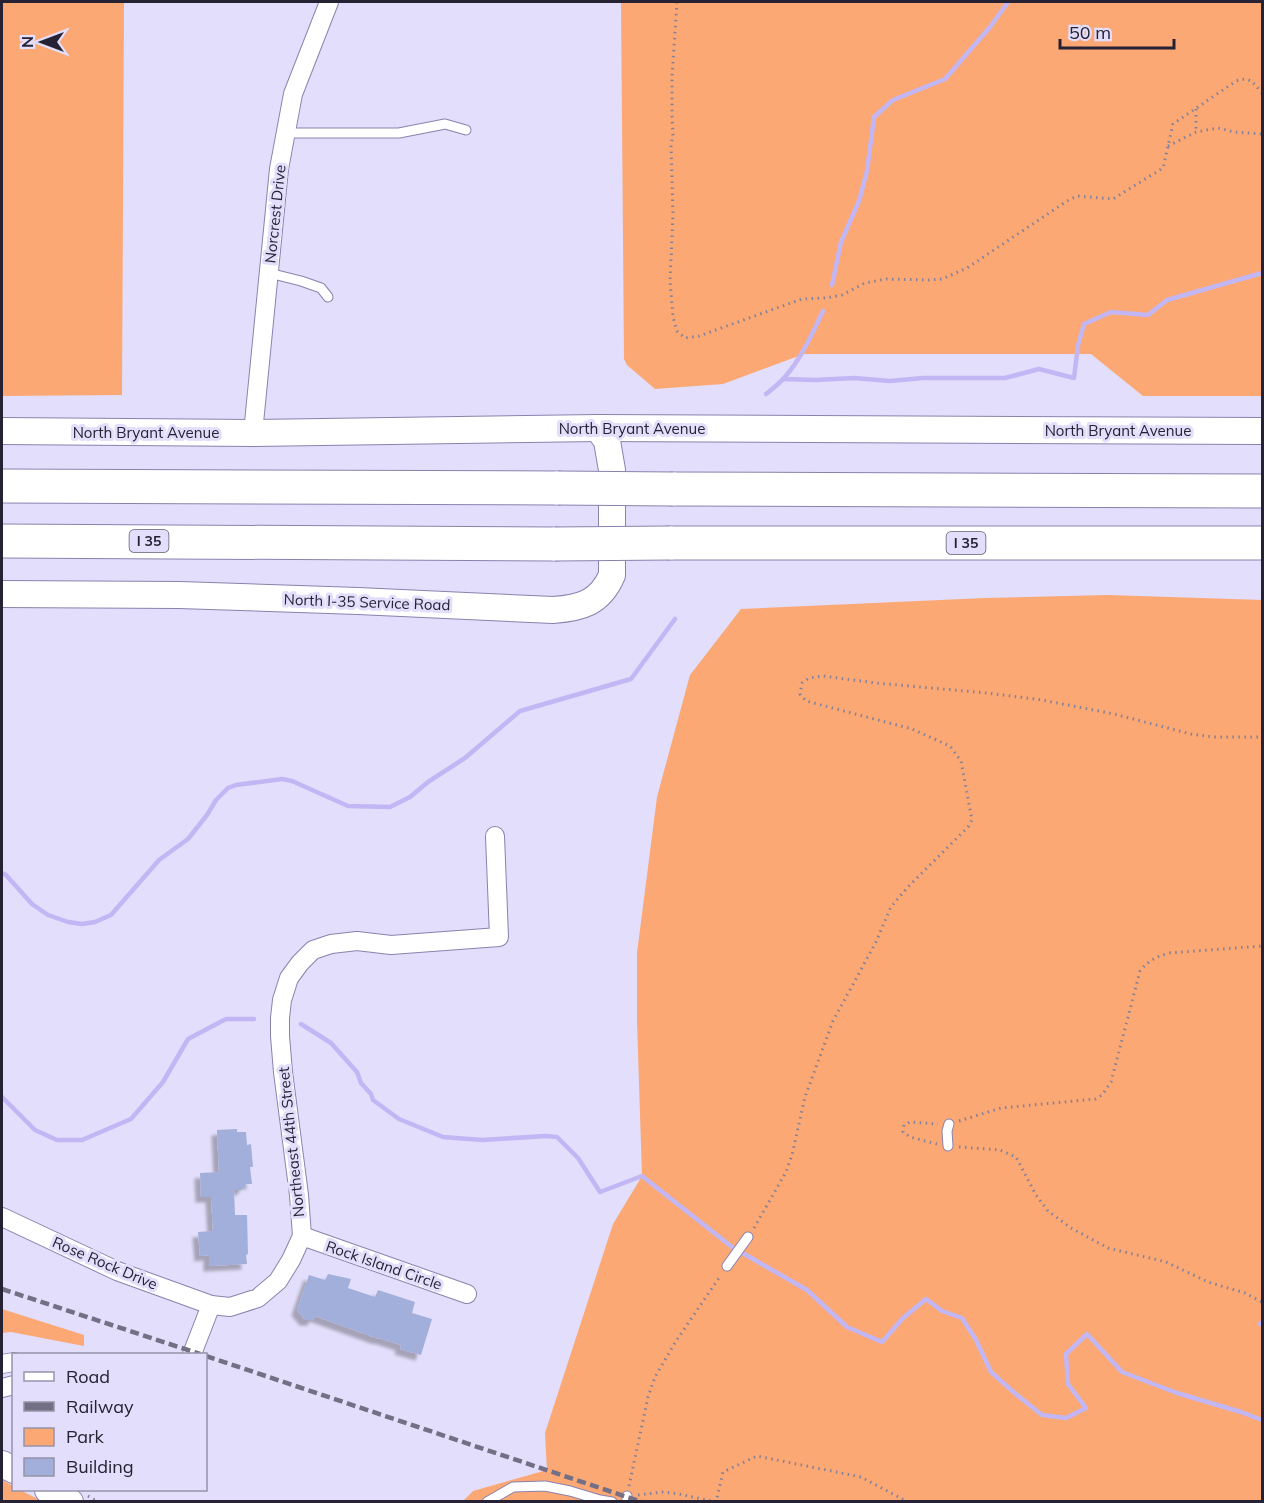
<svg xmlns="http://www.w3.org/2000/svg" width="1264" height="1503" font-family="Mulish,sans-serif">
  <defs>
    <filter id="shadow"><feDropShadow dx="-5.5" dy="5.5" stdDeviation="1.5" flood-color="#0004"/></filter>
  </defs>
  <rect width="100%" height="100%" fill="#e2defb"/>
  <g fill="#fba874">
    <path d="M2,2H124L122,395L2,396Z"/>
    <path d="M621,2H1262V396H1143L1091,354H804L723,384L655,389L627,365L624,359Z"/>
    <path d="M1108,595L1262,600V1501L462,1502L473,1491L547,1470L545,1433L613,1224L642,1176L637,1021V953L657,797L690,675L741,609L985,598Z"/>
    <path d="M2,1309L84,1335V1346L11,1332L2,1333Z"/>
    <path d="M2,1480L13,1486L14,1490H20L42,1501H2Z"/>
  </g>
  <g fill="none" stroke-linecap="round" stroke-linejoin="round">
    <g stroke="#c2b7f4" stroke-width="4.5">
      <path d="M832,285L841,242L859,201L867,171L874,117L893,100L945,79L990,27L1008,2"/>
      <path d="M783,379L815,380L854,378L890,381L923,378H1005L1039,369L1074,378L1078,345L1084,324L1111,312L1148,315L1167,300L1262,273"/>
      <path d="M766,394C772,389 779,384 784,378C801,359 812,334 823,311"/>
      <path d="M2,873L6,875L32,904L48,915L68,922L82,924L95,922L111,915L159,860L188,839L207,815L216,800L228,788L236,785L282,779L292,781L348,806L390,807L410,797L428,782L465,758L520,711L631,679L675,619"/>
      <path d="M301,1024L331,1043L357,1072L361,1083L371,1094L373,1100L399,1119L443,1137L482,1140L546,1136L557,1137L578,1158L600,1192L642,1176L732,1247L807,1290L847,1327L882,1342L903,1318L926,1299L942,1311L962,1318L976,1340L991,1372L1017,1395L1042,1415L1066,1418L1086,1408L1068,1384L1066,1354L1087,1334L1122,1372L1177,1393L1241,1412L1262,1420"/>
      <path d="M2,1097L35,1130L57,1140H82L131,1119L163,1082L188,1039L226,1019H254"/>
      <path d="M1260,1324L1262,1322"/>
    </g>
  </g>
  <g fill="#a2afdb" filter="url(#shadow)">
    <path d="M237,1129V1132H246L247,1145L251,1144L253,1167H250L252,1184H245V1187L243,1188L242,1190H234L235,1215H247L248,1254L246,1255L247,1264L209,1266V1255L200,1256L198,1232L213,1231L211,1197H201L200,1173L219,1172L217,1130Z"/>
    <path d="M328,1274L351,1279L348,1288L375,1297L378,1290L415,1302L412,1313L432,1319L421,1355L400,1349L401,1345L379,1338V1339L315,1316L313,1320H305L297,1310L309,1275L325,1280Z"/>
  </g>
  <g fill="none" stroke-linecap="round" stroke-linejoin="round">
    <g stroke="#8a82ae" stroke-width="11">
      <g id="lane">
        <path d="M286,133H399L445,124L466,130"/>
        <path d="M269,273L301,281L321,288L328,297"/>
        <path d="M948,1146L947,1131L949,1124"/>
        <path d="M727,1266L748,1237"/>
        <path d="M487,1502L513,1487L545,1486L570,1491L600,1500L612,1502"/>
        <path d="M627,1502V1496"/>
      </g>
    </g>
    <g stroke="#8a82ae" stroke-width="20">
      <g id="street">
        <path d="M253,433L279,169L293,94L329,2"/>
        <path d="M2,1217L117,1271L211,1305L230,1307L258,1298L278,1281L291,1260L302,1236L299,1195L283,1072L280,1036V1018L282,1000L289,978L300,963L313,950L331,944L357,941L391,945L499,937L495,836"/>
        <path d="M302,1236L467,1294"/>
        <path d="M192,1354L211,1305"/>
        <path d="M2,1364L14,1362"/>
        <path d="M2,1388L14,1385"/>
      </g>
    </g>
    <g stroke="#8a82ae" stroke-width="28">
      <g id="secondary">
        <path d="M2,431L253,433L598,428L1262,431"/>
        <path d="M2,594L179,595L358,601L553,610C581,608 600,603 612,575V470L607,441L598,428"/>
        <path d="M2,1464L14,1470"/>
        <path d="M48,1490L70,1502"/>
      </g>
    </g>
    <g stroke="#8a82ae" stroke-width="35">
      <g id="highway">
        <path d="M2,486L558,488"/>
        <path d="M673,489L1262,491"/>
        <path d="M2,541L555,544"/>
        <path d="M670,543H1262"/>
      </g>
    </g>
    <g stroke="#858198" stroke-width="3" stroke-dasharray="1.5 4.5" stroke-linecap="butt">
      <path d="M677,2L672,77V115L673,136L671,145L673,215L670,281L673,317L677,331L685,338L699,336L802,299L826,298L842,295L865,283L886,279L928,280L942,279L967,268L1067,201L1077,196L1113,199L1163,168L1173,124L1236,81C1251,76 1253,83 1262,93"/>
      <path d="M1196,109V132"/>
      <path d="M1168,146L1196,132L1218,128L1234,132L1262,134"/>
      <path d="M959,1121L1001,1108L1095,1099L1102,1095L1111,1082L1140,971C1149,960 1156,957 1169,953L1262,946"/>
      <path d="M937,1144L910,1137L903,1132L904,1125L910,1122L938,1124"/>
      <path d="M959,1147L1000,1150L1016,1157L1036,1195L1048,1211L1071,1228L1108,1248L1166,1262L1208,1282L1245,1293L1262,1302"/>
      <path d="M754,1228L786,1172L792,1155L805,1097L833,1021L876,942L890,909L895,902L908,887L968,827L972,820L961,761L950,746L912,729L806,701L800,694L802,683L809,678L823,676L876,683L987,693L1042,700L1114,714L1191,734L1213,737H1262"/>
      <path d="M629,1486L648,1397L655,1377L676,1341L721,1275"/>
      <path d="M638,1495L663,1492L679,1494L716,1502L723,1472L757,1456L861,1477L908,1502"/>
      <path d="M88,1496L98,1502"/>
    </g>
    <use href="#lane" stroke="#fff" stroke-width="9"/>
    <use href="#street" stroke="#fff" stroke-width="18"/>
    <use href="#secondary" stroke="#fff" stroke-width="26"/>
    <use href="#highway" stroke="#fff" stroke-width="33"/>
    <g stroke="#736f85" stroke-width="4.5" stroke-dasharray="9 4.5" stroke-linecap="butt">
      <path d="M2,1289L200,1354"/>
      <path d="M206,1356L642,1502"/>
    </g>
    <g stroke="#8a82ae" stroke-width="35" stroke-linecap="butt">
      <g id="highway-bridge">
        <path d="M558,488L673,489"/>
        <path d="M555,544L670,543"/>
      </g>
    </g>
    <use href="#highway-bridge" stroke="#fff" stroke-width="33"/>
  </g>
  <g text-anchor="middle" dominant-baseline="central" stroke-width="6" stroke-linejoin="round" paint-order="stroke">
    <g fill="#e2defb" stroke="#5e5a70" stroke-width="1.5">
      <rect x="129.5" y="530" width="39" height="22" rx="4.5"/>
      <rect x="946.5" y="532" width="39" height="22" rx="4.5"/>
    </g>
    <g font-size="14" font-weight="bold" fill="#262234">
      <text x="149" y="541">I 35</text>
      <text x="966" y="543">I 35</text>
    </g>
    <g font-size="15" fill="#262234" stroke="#e2defb">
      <text transform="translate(275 214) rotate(-84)">Norcrest Drive</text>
      <text x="632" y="428">North Bryant Avenue</text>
      <text x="1118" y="430">North Bryant Avenue</text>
      <text x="146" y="432">North Bryant Avenue</text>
      <text transform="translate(367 602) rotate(2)">North I-35 Service Road</text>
      <text transform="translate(291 1142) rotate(-96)">Northeast 44th Street</text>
      <text transform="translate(105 1263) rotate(23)">Rose Rock Drive</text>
      <text transform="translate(384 1265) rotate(19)">Rock Island Circle</text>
    </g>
  </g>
  <rect width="1264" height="1503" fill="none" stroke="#262234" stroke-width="6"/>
  <rect x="12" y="1353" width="195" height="138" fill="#e2defb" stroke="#9793ab" stroke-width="1.5"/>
  <rect x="24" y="1372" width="30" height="9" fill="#ffffff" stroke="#9793ab" stroke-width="1.5"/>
  <text x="66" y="1383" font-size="18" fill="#262234">Road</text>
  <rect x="24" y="1402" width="30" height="9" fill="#736f85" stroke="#9793ab" stroke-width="1.5"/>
  <text x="66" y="1413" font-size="18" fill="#262234">Railway</text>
  <rect x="24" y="1428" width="30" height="18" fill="#fba874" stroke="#9793ab" stroke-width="1.5"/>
  <text x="66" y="1443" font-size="18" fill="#262234">Park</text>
  <rect x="24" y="1458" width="30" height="18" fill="#a2afdb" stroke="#9793ab" stroke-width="1.5"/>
  <text x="66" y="1473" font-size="18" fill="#262234">Building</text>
  <g transform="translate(42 42) rotate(270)" stroke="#e2defb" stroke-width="4.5" paint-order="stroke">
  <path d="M0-4.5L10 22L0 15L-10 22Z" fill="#262234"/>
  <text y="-9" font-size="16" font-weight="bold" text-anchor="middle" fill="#262234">N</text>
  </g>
  <path d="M1060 39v9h114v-9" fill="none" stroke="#262234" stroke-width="3"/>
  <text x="1069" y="39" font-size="18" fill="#262234" stroke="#e2defb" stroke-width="4.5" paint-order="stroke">50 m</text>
</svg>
